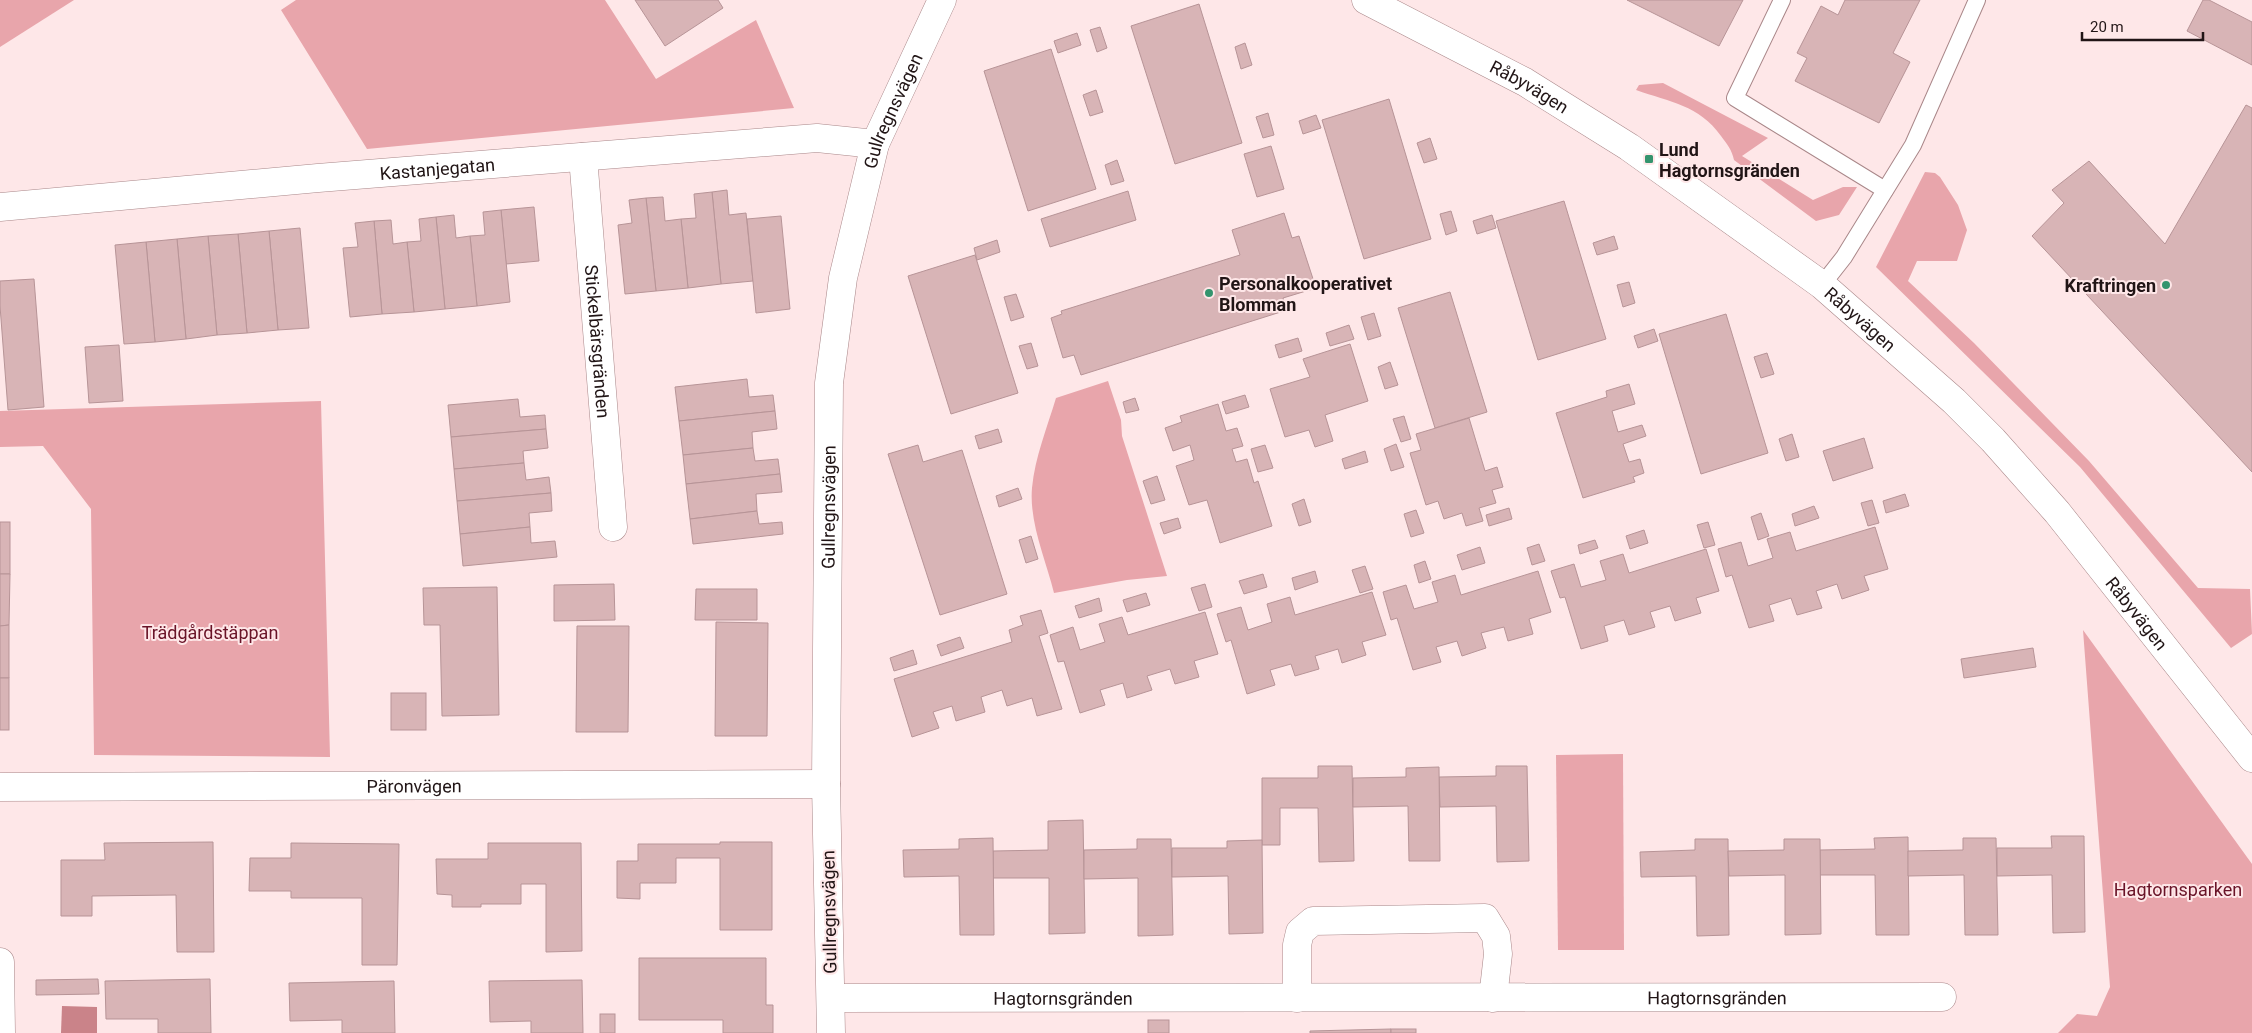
<svg xmlns="http://www.w3.org/2000/svg" width="2252" height="1033" font-family="Roboto,sans-serif">
  <rect width="100%" height="100%" fill="#fee7e8"/>
  <g fill="#e8a5ab">
    <path d="M0,0H74L0,47Z"/>
    <path d="M296,0H605L656,79L756,20L794,108L367,149L281,10Z"/>
    <path d="M1663,83L1768,138L1742,156L1813,200L1843,187H1857L1839,215L1816,221L1734,160C1732,150 1727,144 1721,136C1699,105 1670,102 1636,90L1639,85Z"/>
    <path d="M1925,172L1935,173L1940,177L1958,205L1967,230L1957,261H1917L1908,281L1974,343L2089,461L2198,588L2250,589L2252,634L2231,648L2080,467L1876,267Z"/>
    <path d="M1108,381L1121,420L1122,436L1167,576L1127,580L1054,593C1046,560 1029,523 1032,488C1035,457 1047,428 1056,398Z"/>
    <path d="M321,401L330,757L94,755L91,509L43,446L0,447V411Z"/>
    <path d="M2083,630L2252,864V1033H2058L2077,1014L2097,1016L2110,987Z"/>
    <path d="M1623,754L1624,950H1558L1556,755Z"/>
  </g>
  <path fill="#ca8389" d="M62,1006L97,1007V1033H61Z"/>
  <g fill="#d8b4b6" stroke="#b79497">
    <path d="M635,0H718L723,8L665,46Z"/>
    <path d="M1627,0H1743L1719,46Z"/>
    <path d="M1845,0H1920L1893,53L1910,62L1879,123L1795,81L1807,58L1797,53L1821,6L1838,15Z"/>
    <path d="M2203,0H2209L2252,22V65L2187,31Z"/>
    <path d="M1199,4L1242,143L1175,164L1131,26Z"/>
    <path d="M1100,27L1107,48L1097,52L1090,30Z"/>
    <path d="M1077,33L1081,45L1058,53L1054,41Z"/>
    <path d="M1245,43L1252,65L1241,69L1235,47Z"/>
    <path d="M1051,49L1096,189L1028,211L984,71Z"/>
    <path d="M1096,90L1103,112L1090,116L1083,95Z"/>
    <path d="M1389,99L1431,239L1364,259L1322,120Z"/>
    <path d="M2246,105L2252,108V472L2032,236L2064,203L2052,190L2089,161L2165,244Z"/>
    <path d="M1268,113L1274,135L1263,138L1256,117Z"/>
    <path d="M1316,115L1321,128L1303,134L1299,121Z"/>
    <path d="M1430,138L1437,159L1424,163L1417,143Z"/>
    <path d="M1271,146L1284,189L1257,197L1244,154Z"/>
    <path d="M1117,160L1124,181L1111,185L1105,165Z"/>
    <path d="M727,190L729,215L746,213L753,281L721,284L712,192Z"/>
    <path d="M1128,191L1136,220L1050,247L1041,219Z"/>
    <path d="M712,192L721,284L688,288L681,219L696,218L694,194Z"/>
    <path d="M663,197L665,221L681,219L688,288L656,291L646,198Z"/>
    <path d="M646,198L656,291L625,294L618,225L632,223L629,200Z"/>
    <path d="M1564,201L1606,339L1538,360L1496,221Z"/>
    <path d="M534,207L539,261L506,264L501,210Z"/>
    <path d="M501,210L510,302L477,306L470,236L485,235L483,212Z"/>
    <path d="M1451,211L1457,231L1446,235L1440,214Z"/>
    <path d="M1284,213L1292,238L1299,236L1316,288L1283,298L1287,310L1081,375L1074,355L1063,358L1051,318L1062,314L1061,311L1240,255L1232,230Z"/>
    <path d="M454,215L456,238L470,236L477,306L445,309L436,217Z"/>
    <path d="M1492,215L1496,228L1477,234L1473,221Z"/>
    <path d="M781,216L790,309L756,313L747,219Z"/>
    <path d="M436,217L445,309L414,312L407,242L421,241L419,219Z"/>
    <path d="M391,220L393,244L407,242L414,312L382,314L374,221Z"/>
    <path d="M374,221L382,314L350,317L343,248L358,247L355,223Z"/>
    <path d="M300,228L309,328L278,330L269,231Z"/>
    <path d="M269,231L278,330L247,333L238,234Z"/>
    <path d="M238,234L247,333L217,335L208,236Z"/>
    <path d="M208,236L217,335L186,339L177,239Z"/>
    <path d="M1614,236L1618,249L1597,255L1593,243Z"/>
    <path d="M177,239L186,339L155,342L146,242Z"/>
    <path d="M997,240L1000,252L977,260L974,248Z"/>
    <path d="M146,242L155,342L124,344L115,245Z"/>
    <path d="M975,255L1018,393L951,414L908,276Z"/>
    <path d="M34,279L44,407L8,410L0,306V281Z"/>
    <path d="M1629,282L1635,303L1623,307L1617,285Z"/>
    <path d="M1450,292L1487,412L1435,428L1398,308Z"/>
    <path d="M1016,294L1024,317L1011,321L1004,297Z"/>
    <path d="M1374,313L1381,336L1368,340L1361,317Z"/>
    <path d="M1726,314L1768,453L1701,474L1659,334Z"/>
    <path d="M1349,325L1354,339L1330,346L1326,333Z"/>
    <path d="M1654,329L1658,341L1638,348L1634,336Z"/>
    <path d="M1298,338L1302,351L1279,358L1275,345Z"/>
    <path d="M1031,343L1038,366L1027,369L1019,346Z"/>
    <path d="M1350,344L1368,401L1325,415L1333,441L1315,447L1309,430L1285,437L1270,389L1310,377L1303,359Z"/>
    <path d="M119,345L123,401L89,403L85,347Z"/>
    <path d="M1767,353L1774,374L1761,378L1754,357Z"/>
    <path d="M1390,362L1398,385L1385,389L1378,367Z"/>
    <path d="M747,379L749,397L773,395L775,411L679,421L675,387Z"/>
    <path d="M1629,384L1635,404L1612,411L1618,432L1642,425L1646,436L1623,444L1629,462L1640,459L1644,473L1633,477L1635,482L1583,498L1556,413L1607,397L1606,391Z"/>
    <path d="M1245,395L1249,407L1226,414L1222,402Z"/>
    <path d="M1135,398L1139,410L1126,413L1123,402Z"/>
    <path d="M518,399L520,417L545,415L546,429L451,437L448,405Z"/>
    <path d="M1218,404L1226,431L1237,428L1243,446L1232,449L1236,462L1247,459L1254,483L1258,481L1272,526L1220,543L1207,500L1189,505L1176,466L1194,460L1190,445L1173,451L1165,428L1182,422L1180,416Z"/>
    <path d="M775,411L777,429L752,432L753,448L683,455L679,421Z"/>
    <path d="M1404,416L1411,439L1401,442L1393,419Z"/>
    <path d="M1469,418L1485,471L1497,467L1503,487L1492,490L1496,503L1479,508L1483,521L1466,526L1462,513L1444,519L1438,501L1426,505L1410,453L1421,450L1416,434Z"/>
    <path d="M546,429L548,448L523,451L524,463L454,469L451,437Z"/>
    <path d="M998,429L1002,442L979,449L975,436Z"/>
    <path d="M1792,434L1799,457L1786,461L1779,439Z"/>
    <path d="M1864,438L1873,468L1833,481L1823,451Z"/>
    <path d="M1396,444L1404,467L1391,471L1384,449Z"/>
    <path d="M918,445L923,462L962,450L1007,594L940,615L888,454Z"/>
    <path d="M1265,445L1273,468L1258,472L1251,449Z"/>
    <path d="M753,448L755,461L778,459L780,474L686,484L683,455Z"/>
    <path d="M1365,451L1368,462L1345,469L1342,459Z"/>
    <path d="M524,463L526,480L549,477L551,493L457,501L454,469Z"/>
    <path d="M780,474L782,492L756,494L757,511L690,519L686,484Z"/>
    <path d="M1157,476L1165,500L1151,504L1143,481Z"/>
    <path d="M1018,488L1022,499L999,507L996,496Z"/>
    <path d="M551,493L552,511L529,513L530,527L460,534L457,501Z"/>
    <path d="M1905,494L1909,506L1886,513L1883,501Z"/>
    <path d="M1304,499L1311,522L1299,526L1292,504Z"/>
    <path d="M1872,500L1879,523L1868,526L1861,503Z"/>
    <path d="M1814,506L1819,518L1795,526L1792,514Z"/>
    <path d="M1509,508L1512,519L1489,526L1486,515Z"/>
    <path d="M1416,510L1424,533L1411,537L1404,514Z"/>
    <path d="M757,511L759,524L782,522L783,534L693,544L690,519Z"/>
    <path d="M1761,513L1769,536L1758,540L1751,517Z"/>
    <path d="M1178,518L1181,528L1164,534L1160,523Z"/>
    <rect x="0" y="522" width="10" height="52"/>
    <path d="M1708,522L1715,545L1704,548L1697,525Z"/>
    <path d="M530,527L531,543L555,541L557,557L463,566L460,534Z"/>
    <path d="M1875,527L1888,569L1864,576L1869,590L1842,599L1837,584L1816,591L1822,608L1797,615L1791,598L1769,605L1774,621L1749,628L1732,575L1726,577L1718,549L1741,542L1748,566L1773,558L1767,539L1790,532L1796,551Z"/>
    <path d="M1644,530L1648,543L1630,549L1626,536Z"/>
    <path d="M1031,536L1038,559L1026,563L1019,540Z"/>
    <path d="M1595,540L1598,548L1580,554L1578,545Z"/>
    <path d="M1539,544L1545,561L1532,565L1527,548Z"/>
    <path d="M1480,547L1485,563L1462,570L1457,555Z"/>
    <path d="M1706,549L1719,591L1696,598L1701,613L1675,621L1670,606L1650,612L1655,627L1629,635L1624,620L1604,626L1608,641L1581,649L1565,597L1560,598L1551,571L1574,564L1581,587L1606,580L1600,561L1623,554L1629,573Z"/>
    <path d="M1425,561L1431,579L1419,583L1414,565Z"/>
    <path d="M1365,566L1373,589L1360,593L1352,570Z"/>
    <path d="M1315,571L1318,582L1295,590L1292,578Z"/>
    <path d="M1538,571L1551,612L1529,619L1533,634L1508,641L1504,627L1481,633L1486,648L1462,656L1457,641L1436,647L1441,662L1413,670L1397,618L1391,620L1383,592L1406,585L1414,609L1438,602L1432,582L1455,575L1461,595Z"/>
    <path d="M0,574H10L9,625L0,626Z"/>
    <path d="M1263,574L1267,587L1244,594L1239,581Z"/>
    <path d="M614,584L615,620L554,621V585Z"/>
    <path d="M1205,584L1212,607L1199,611L1191,588Z"/>
    <path d="M497,587L499,715L442,716L440,625H424L423,588Z"/>
    <path d="M696,589H757V620H695Z"/>
    <path d="M1372,592L1386,635L1362,642L1366,655L1342,663L1338,649L1315,656L1319,669L1295,676L1291,664L1270,670L1275,685L1247,694L1231,640L1226,642L1217,614L1241,607L1248,630L1272,622L1267,604L1290,597L1295,615Z"/>
    <path d="M1146,593L1150,605L1127,612L1123,600Z"/>
    <path d="M1099,598L1102,611L1079,618L1075,606Z"/>
    <path d="M1041,610L1048,633L1039,636L1062,709L1037,716L1032,698L1007,706L1002,690L981,697L985,712L956,721L952,706L933,712L939,728L912,737L894,679L1012,642L1009,630L1023,625L1020,616Z"/>
    <path d="M1205,612L1218,654L1194,661L1199,677L1175,684L1170,669L1147,676L1152,690L1127,698L1123,683L1100,690L1105,705L1080,713L1064,661L1058,662L1050,635L1073,627L1080,650L1105,642L1099,624L1122,617L1128,635Z"/>
    <path d="M716,622L768,623L767,736H715Z"/>
    <path d="M9,625V678H0V626Z"/>
    <path d="M577,626H629L628,732H576Z"/>
    <path d="M960,637L964,648L941,656L937,645Z"/>
    <path d="M2033,648L2036,667L1964,678L1961,659Z"/>
    <path d="M913,650L917,664L894,671L890,658Z"/>
    <rect x="0" y="678" width="9" height="52"/>
    <rect x="391" y="693" width="35" height="37"/>
    <path d="M1318,766H1352L1354,861L1319,862L1318,808H1280V845H1262V778H1318Z"/>
    <path d="M1496,766H1527L1529,861L1497,862L1496,806L1440,807L1439,777L1496,776Z"/>
    <path d="M1439,767L1440,861H1409L1408,806L1353,807V778L1406,777V768Z"/>
    <path d="M1083,820L1085,933L1049,934V878H993V851L1048,850V821Z"/>
    <path d="M2051,836H2084L2085,932L2053,933L2052,875L1997,876V848H2052Z"/>
    <path d="M1908,837L1909,935H1876L1875,875H1820V850L1875,849L1874,838Z"/>
    <path d="M993,838L994,935H960L959,876L904,877L903,850L959,849V839Z"/>
    <path d="M1963,838H1996L1998,935H1965L1964,875L1908,876V851L1963,850Z"/>
    <path d="M1137,839H1171L1173,935L1138,936V878L1084,879V850L1137,849Z"/>
    <path d="M1695,839H1728L1729,935L1697,936L1696,876L1641,877L1640,852L1695,850Z"/>
    <path d="M1784,839H1820L1821,934L1785,935V875L1729,876L1728,851L1784,850Z"/>
    <path d="M1262,840L1263,933L1229,934L1228,876L1172,877V848H1227V841Z"/>
    <path d="M213,842L214,952H177L176,895L92,896V916H61V860H105L104,843Z"/>
    <path d="M720,842H772V930H720V858H676V883H640V899L617,898V861H638V844H720Z"/>
    <path d="M291,843L399,844L397,965H362V898H291V891H249L250,858H291Z"/>
    <path d="M488,843H581L582,951L546,952V884H521V904H481V907H452V895L437,894L436,859H488Z"/>
    <path d="M639,958H766V1005H773V1033H723V1020H639Z"/>
    <path d="M98,979L99,994L36,995V980Z"/>
    <path d="M210,979L211,1033H158V1019H106L105,981Z"/>
    <path d="M582,980L583,1033H531V1021L490,1022L489,981Z"/>
    <path d="M394,981L395,1033H342V1020L290,1021L289,983Z"/>
    <rect x="600" y="1014" width="15" height="19"/>
    <rect x="1148" y="1020" width="21" height="13"/>
    <path d="M1391,1029V1033H1310V1031Z"/>
    <rect x="1391" y="1029" width="25" height="4"/>
  </g>
  <g fill="none" stroke-linecap="round" stroke-linejoin="round">
    <g stroke="#a98789" stroke-width="18">
      <g id="lane">
        <path d="M1782,0L1735,98L1885,190"/>
        <path d="M1822,285L1844,257L1913,145L1977,0"/>
      </g>
    </g>
    <g stroke="#a98789" stroke-width="29">
      <g id="street">
        <path id="s1" d="M583,157L613,527"/>
        <path id="s2" d="M0,207L318,178L817,138L875,144"/>
        <path id="s3" d="M0,787L826,784"/>
        <path d="M0,962L1,1033"/>
        <path id="s4" d="M831,998L1942,997"/>
        <path d="M1297,998V945L1300,932L1313,921L1485,918L1496,936L1498,954L1493,998"/>
        <path id="s5" d="M831,1033L826,784L829,383L843,278L875,144L942,0"/>
      </g>
    </g>
    <g stroke="#a98789" stroke-width="29">
      <g id="secondary">
        <path id="s6" d="M1366,0L1525,82L1629,147L1822,285L1954,401L1993,440L2057,512L2252,758"/>
      </g>
    </g>
    <use href="#lane" stroke="#fff" stroke-width="16"/>
    <use href="#street" stroke="#fff" stroke-width="28"/>
    <use href="#secondary" stroke="#fff" stroke-width="28"/>
  </g>
  <g fill="#34946e" stroke="#fee7e8" stroke-width="2">
    <rect x="1644" y="154" width="10" height="10" rx="2.5"/>
    <circle cx="2166" cy="285" r="5"/>
    <circle cx="1209" cy="293" r="5"/>
  </g>
  <g text-anchor="middle" dominant-baseline="central" stroke-width="4" stroke-linejoin="round" paint-order="stroke">
    <g font-size="18" fill="#211516" stroke="#fee7e8">
      <text stroke="none"><textPath href="#s6" startOffset="185">Råbyvägen</textPath></text>
      <text stroke="none"><textPath href="#s5" startOffset="931">Gullregnsvägen</textPath></text>
      <text stroke="none"><textPath href="#s2" startOffset="439">Kastanjegatan</textPath></text>
      <text stroke="none"><textPath href="#s6" startOffset="590">Råbyvägen</textPath></text>
      <text stroke="none"><textPath href="#s1" startOffset="185">Stickelbärsgränden</textPath></text>
      <text stroke="none"><textPath href="#s5" startOffset="526">Gullregnsvägen</textPath></text>
      <text stroke="none"><textPath href="#s6" startOffset="995">Råbyvägen</textPath></text>
      <text stroke="none"><textPath href="#s3" startOffset="414">Päronvägen</textPath></text>
      <text transform="translate(829 912) rotate(-91)">Gullregnsvägen</text>
      <text stroke="none"><textPath href="#s4" startOffset="232">Hagtornsgränden</textPath></text>
      <text stroke="none"><textPath href="#s4" startOffset="886">Hagtornsgränden</textPath></text>
    </g>
    <g font-size="18" font-weight="bold" fill="#211516" stroke="#fee7e8" text-anchor="start">
      <text x="1659" y="149">Lund<tspan x="1659" dy="21">Hagtornsgränden</tspan></text>
      <text x="1219" y="283">Personalkooperativet<tspan x="1219" dy="21">Blomman</tspan></text>
      <text x="2156" y="285" text-anchor="end">Kraftringen</text>
    </g>
    <g font-size="18" fill="#691327" stroke="#fee7e8">
      <text x="210" y="632">Trädgårdstäppan</text>
      <text x="2178" y="889">Hagtornsparken</text>
    </g>
  </g>
  <path d="M2082 32v8h121v-8" fill="none" stroke="#211516" stroke-width="2.5"/>
  <text x="2090" y="32" font-size="15" fill="#211516" stroke="#fee7e8" stroke-width="4" paint-order="stroke">20 m</text>
</svg>
